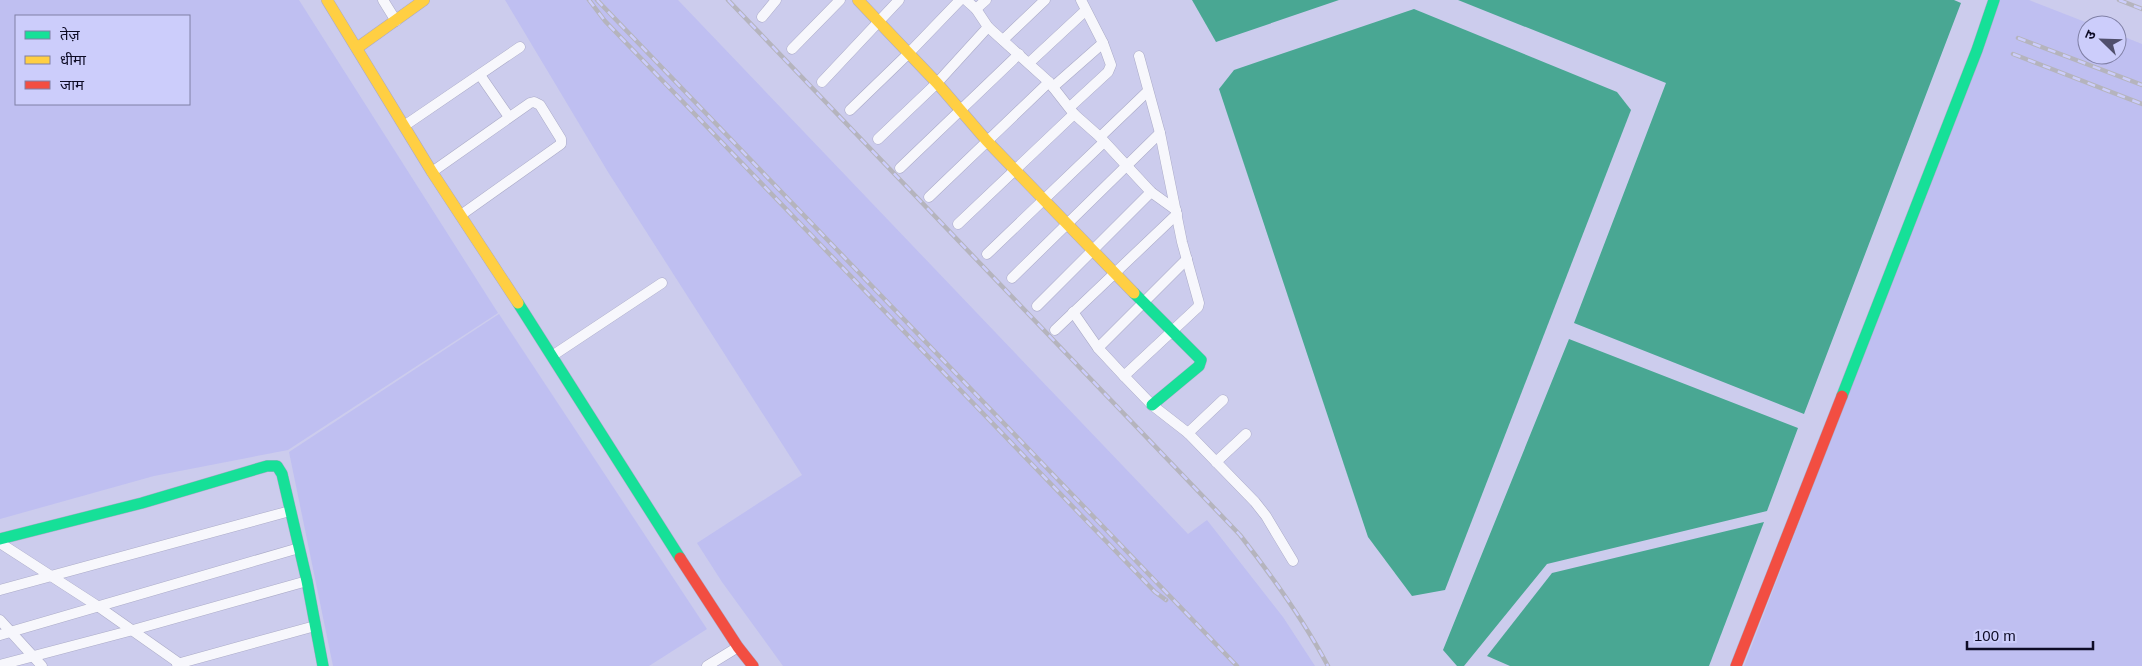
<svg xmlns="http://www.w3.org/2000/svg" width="2142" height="666" font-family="Helvetica,'Noto Sans Devanagari',sans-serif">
  <rect width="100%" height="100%" fill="#cccced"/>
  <g fill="#bfbff1" fill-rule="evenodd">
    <path d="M0,0H299L498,313L288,450L154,476L0,519ZM189,16V104H16V16Z"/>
    <path d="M505,0H678L1188,534L1207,520L1283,617L1315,666H783L722,582L697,543L802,475L608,172Z"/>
    <path d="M1999,0H2029L2093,25H2087V55H2117V34L2142,44V666H1744Z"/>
    <path d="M499,314L707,629L649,666H333L289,452Z"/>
  </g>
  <g fill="#49a793">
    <path d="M1192,0H1339L1216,42Z"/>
    <path d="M1458,0H1954L1961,3L1804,414L1574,323L1666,83Z"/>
    <path d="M1414,9L1617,92L1631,110L1445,590L1412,596L1368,537L1219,89L1234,70Z"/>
    <path d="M1569,339L1798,428L1767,511L1547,564L1464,666H1457L1443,650Z"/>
    <path d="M1764,522L1709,666H1510L1487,656L1552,573Z"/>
  </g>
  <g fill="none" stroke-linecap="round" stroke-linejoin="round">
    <g stroke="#ababc8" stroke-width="11">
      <g id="street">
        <path d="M383,0L396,21"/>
        <path d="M966,0L976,9L988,27L1049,82L1074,114L1100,137L1151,192L1176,210"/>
        <path d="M976,9L986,0"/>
        <path d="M762,17L776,0"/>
        <path d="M1003,40L1045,0"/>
        <path d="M792,49L840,0"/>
        <path d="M1029,63L1085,11"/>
        <path d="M480,75L509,117"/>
        <path d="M822,82L899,0"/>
        <path d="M1053,87L1103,43"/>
        <path d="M1070,107L1108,72L1111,65L1103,43L1081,0"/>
        <path d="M850,110L909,53L960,0"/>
        <path d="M404,126L520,47"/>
        <path d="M1100,137L1148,91"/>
        <path d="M878,139L937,83L988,27"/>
        <path d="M900,168L1019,54"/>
        <path d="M432,172L530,103L534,102L540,105L561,139V144L461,215"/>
        <path d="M929,197L1049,82"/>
        <path d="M958,224L1074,114"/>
        <path d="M987,254L1104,142"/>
        <path d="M1012,278L1160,133"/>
        <path d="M1037,306L1151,192"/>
        <path d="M1073,312L1098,348L1124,376L1152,405L1188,433L1255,502L1266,516L1293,561"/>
        <path d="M1055,330L1177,214"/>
        <path d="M1098,348L1187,259"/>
        <path d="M552,356L662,283"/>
        <path d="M1124,376L1198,307L1199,303L1182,242L1160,133L1139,56"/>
        <path d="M1188,433L1223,400"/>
        <path d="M1216,462L1246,434"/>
        <path d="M0,543L99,607L183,666"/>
        <path d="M0,590L290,511"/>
        <path d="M0,620L42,666"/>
        <path d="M0,635L299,548"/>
        <path d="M177,664L315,626"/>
        <path d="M0,665L133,630L307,581"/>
        <path d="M707,666L738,647"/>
      </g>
    </g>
    <g stroke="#ababc8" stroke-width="12">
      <g id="fast">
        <path d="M1134,293L1201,360L1199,366L1152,405"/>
        <path d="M518,303L680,558"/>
        <path d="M1842,396L1977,50L1994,0"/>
        <path d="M0,539L142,503L267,466H277L282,474L307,581L323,666"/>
      </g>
    </g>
    <g stroke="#ababc8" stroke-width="12">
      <g id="slow">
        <path d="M327,0L432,172L518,303"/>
        <path d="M858,0L937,83L987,141L1134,293"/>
        <path d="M357,48L424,0"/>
      </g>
    </g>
    <g stroke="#ababc8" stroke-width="12">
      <g id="jam">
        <path d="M680,558L738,647L753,666"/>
        <path d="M1736,666L1842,396"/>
      </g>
    </g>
    <use href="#street" stroke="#f7f7fc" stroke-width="10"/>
    <use href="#fast" stroke="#16e098" stroke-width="11"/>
    <use href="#slow" stroke="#ffcf43" stroke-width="11"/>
    <use href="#jam" stroke="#f24e42" stroke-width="11"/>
    <g stroke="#b5b4bd" stroke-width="4.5">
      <g id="rail">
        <path d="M589,0L605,21L1155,592L1166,600"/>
        <path d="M597,0L1237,666"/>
        <path d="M728,0L1240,535C1272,576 1303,619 1328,666"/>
        <path d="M2119,0L2142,9"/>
        <path d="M2018,38L2142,85"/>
        <path d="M2013,54L2142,104"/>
      </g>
    </g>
    <use href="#rail" stroke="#cccdfb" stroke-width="2.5" stroke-dasharray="8" stroke-linecap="butt"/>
  </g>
  <rect x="15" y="15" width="175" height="90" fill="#cccdfb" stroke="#8080a6"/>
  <rect x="25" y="31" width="25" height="8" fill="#16e098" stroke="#8080a6"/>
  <text x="60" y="40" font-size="15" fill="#0e0c26">तेज़</text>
  <rect x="25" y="56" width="25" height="8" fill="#ffcf43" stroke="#8080a6"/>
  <text x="60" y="65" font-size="15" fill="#0e0c26">धीमा</text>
  <rect x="25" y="81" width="25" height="8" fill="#f24e42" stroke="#8080a6"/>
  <text x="60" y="90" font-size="15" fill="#0e0c26">जाम</text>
  <g transform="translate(2102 40) rotate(293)"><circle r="24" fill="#cccdfb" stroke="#8080a6"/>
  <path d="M0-4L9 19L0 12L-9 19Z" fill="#504f6c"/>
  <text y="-8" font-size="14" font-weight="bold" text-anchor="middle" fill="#0e0c26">उ</text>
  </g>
  <path d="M1967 641v8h126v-8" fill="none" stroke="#0e0c26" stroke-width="2.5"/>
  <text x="1974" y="641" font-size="15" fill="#0e0c26" stroke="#cccdfb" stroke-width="4" paint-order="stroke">100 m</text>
</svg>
